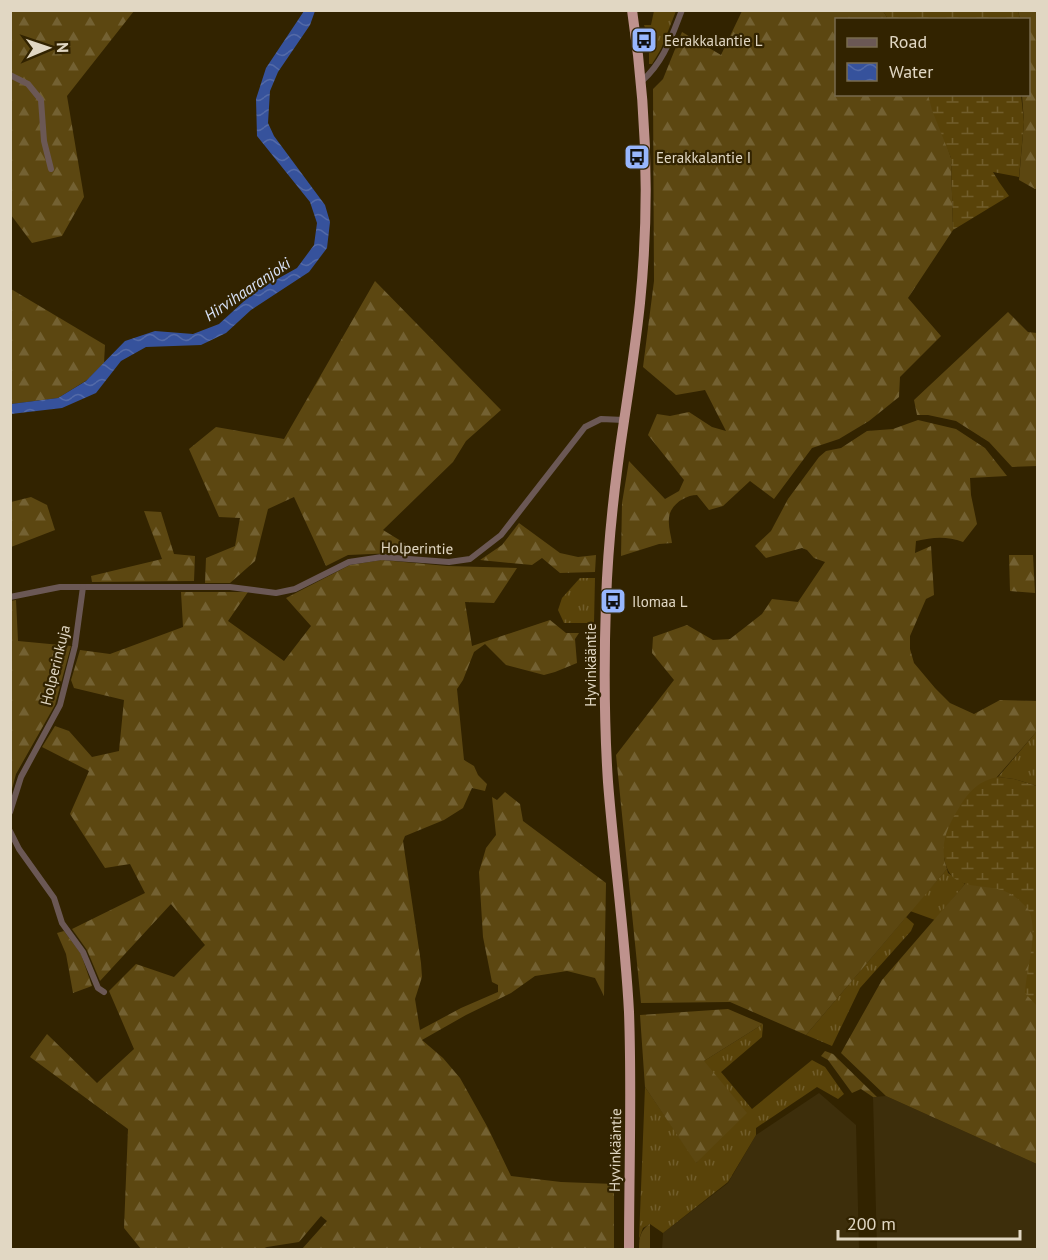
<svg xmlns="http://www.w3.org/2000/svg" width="1048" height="1260" font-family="'PT Sans',sans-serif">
  <defs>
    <pattern id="grass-tufts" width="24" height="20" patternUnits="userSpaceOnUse" patternTransform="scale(1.5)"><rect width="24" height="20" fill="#594309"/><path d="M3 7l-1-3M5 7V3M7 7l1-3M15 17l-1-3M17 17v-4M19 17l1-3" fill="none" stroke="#715d2b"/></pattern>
    <pattern id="forest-firs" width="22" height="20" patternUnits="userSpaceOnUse" patternTransform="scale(1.5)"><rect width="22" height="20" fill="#5c4711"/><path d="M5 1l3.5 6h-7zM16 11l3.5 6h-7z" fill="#736132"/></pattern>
    <pattern id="wetland-marsh" width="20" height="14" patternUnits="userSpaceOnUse" patternTransform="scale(1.5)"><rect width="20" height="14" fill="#594309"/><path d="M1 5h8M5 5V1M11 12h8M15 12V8" fill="none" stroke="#715d2b"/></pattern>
    <pattern id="water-waves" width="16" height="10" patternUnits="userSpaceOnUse" patternTransform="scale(1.5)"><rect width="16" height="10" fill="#36529c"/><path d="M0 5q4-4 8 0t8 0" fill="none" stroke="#536aa8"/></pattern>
  </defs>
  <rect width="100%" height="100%" fill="#322300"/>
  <g fill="#3d2e0b">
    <path d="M819,1093L856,1125L859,1249L662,1250L663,1233L728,1183L756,1135Z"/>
    <path d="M886,1096L1037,1164V1249H877L873,1097Z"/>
  </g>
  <g fill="url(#grass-tufts)">
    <path d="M654,11H676L661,49L652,64H649V38L644,25H651Z"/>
    <path d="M580,578H595L594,623H564L558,610L562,598Z"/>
    <path d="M1037,731V786L1014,779L998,777Z"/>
    <path d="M947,869L948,873L965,884L935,920L910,911Z"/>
    <path d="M906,917L914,924L911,931L860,988L832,1046L806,1035Z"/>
    <path d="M763,1024L762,1037L721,1072L752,1109L812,1060L825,1067L844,1094L838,1099L817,1087L756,1128V1135L728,1182L663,1233L650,1224L643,1228L639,1239L645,1087L697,1163L704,1061Z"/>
  </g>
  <g fill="url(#forest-firs)">
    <path d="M11,11H134L67,96L84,197L62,236L32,243L11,215Z"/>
    <path d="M742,11H883L888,19L836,20V94L930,95L951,158L953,230L908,298L941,336L900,377L899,397L869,421L839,439L812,448L774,499L750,481L723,506L709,510L697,495C685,495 670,505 669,518C668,526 671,535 672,543L659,544L621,556L622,503L629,461L665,499L679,491L684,480L648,435L657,414L670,416L689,412L712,427L726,431L705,390L676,395L643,367L654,281L653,89L663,79L682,32L721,55Z"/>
    <path d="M1018,11H1037V189H1035L1019,180L1024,122L1022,95L1028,94V20L1020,19Z"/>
    <path d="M375,281L501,410L466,441L453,462L383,530L419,552L348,555L326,566L294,497L268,509L255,561L230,583H205L206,558L235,546L240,518L219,517L189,449L216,427L284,439Z"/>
    <path d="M11,289L105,345L104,363L87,380L58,398L11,404Z"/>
    <path d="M1008,312L1028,332L1037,333V466L1012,467L989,442L956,421L928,415H917L914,400Z"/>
    <path d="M918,420L956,429L985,448L1007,476L970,478L971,495L977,524L963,542C947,536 933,537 916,541L915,553L931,546L934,595L926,599L910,636V649L914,663L935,688L950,703L974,714L1000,700L1037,701V731L997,777L944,858L947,869L806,1035L730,1002L641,1003L616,755L674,680L652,653L653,637L687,625L713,640L730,639L762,614L772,599L798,602L825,562L814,558L807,550L802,548L766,558L755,546L771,531L788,499L819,457L826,451L841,448L867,431L893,429Z"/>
    <path d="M31,497L47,505L55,530L11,547V502Z"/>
    <path d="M144,511L161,512L174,554L195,556L194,581L92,582L91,576L162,559Z"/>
    <path d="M519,523L560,553L578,557L596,555L595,572L560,573L542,558L532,565L480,560L502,545Z"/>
    <path d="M1009,555H1033L1035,593L1010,591Z"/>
    <path d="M382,560L447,566L517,568L494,603L465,602L472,646L550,620L566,633H579L575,639L577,663L555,672L544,675L506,665L485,644L474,652L463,680L457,689L464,760L474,766L478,775L487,784L485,791L472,788L463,808L444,820L405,836L403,841L421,963L422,977L415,999L420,1030L461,1008L498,992V985L492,982L483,937L479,872L486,848L496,835L492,797L497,800L505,792L520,804L523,821L606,883L604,996L595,978L567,971L535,976L511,993L466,1015L422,1040L443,1058L460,1078L488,1128L511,1176L561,1182L614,1184V1249H299H302L327,1221L321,1216L299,1242L267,1247L262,1249H141L124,1228L128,1129L30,1057L47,1034L97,1083L134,1049L109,991L136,964L174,977L205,945L171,904L100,981L87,950L72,929L145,893L130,864L105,868L70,814L89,771L42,747L55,726L69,731L92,757L119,751L124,700L74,688L71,680L80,650L110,654L183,627L181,592H248L228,621L284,661L311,626L286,598L350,565Z"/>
    <path d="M16,600L18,641L71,646L55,705L16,774L11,793L10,601Z"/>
    <path d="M1037,793V1164L886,1096L841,1053L882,980L965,884Z"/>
    <path d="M64,931L81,954L92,986L73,993L66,954L57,933Z"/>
    <path d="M728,1009L763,1024L704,1061L747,1113L696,1163L645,1087L640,1015Z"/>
    <path d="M825,1051L833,1054L877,1097H873L861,1089L852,1093L828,1060L821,1056Z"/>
    <path d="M650,1224V1249H639C639,1238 640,1230 650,1224Z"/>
  </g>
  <g fill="url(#wetland-marsh)">
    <path d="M883,11H1018L1020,19H888Z"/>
    <path d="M928,95H1021L1024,122L1019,177L993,172L999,182L1009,196L953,230L951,158L932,110Z"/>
    <path d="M998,777L1014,779L1037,786V1006L1025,993C1026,969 1039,933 1029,911C1028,908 1023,904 1020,901C996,876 954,899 945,862C940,841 949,824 960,806C969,791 980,780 998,777Z"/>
  </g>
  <path fill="url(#water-waves)" d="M304,11H315L310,25L278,72L270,91L268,123L274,136L325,205L330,222L327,248L309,272L251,310L226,333L201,345L146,347L121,361L96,393L62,408L11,414V404L58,398L86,381L125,341L155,331L193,334L219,324L254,292L297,268L314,245L317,223L310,202L257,136L256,99L266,68Z"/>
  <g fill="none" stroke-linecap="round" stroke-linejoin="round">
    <g stroke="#6b5855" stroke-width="6">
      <path d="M10,75L28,84L41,100L44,141L51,169"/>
      <path d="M642,81C664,61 671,38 682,10"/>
      <path d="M10,597L60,587H230L276,593L295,589L349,562L382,557L449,562L470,559L501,535L585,427L601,419L624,420"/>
      <path d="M10,812L21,777L60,705L75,646L83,587"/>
      <path d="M10,831L19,849L54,898L62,923L83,952L98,988L104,992"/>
    </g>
    <path stroke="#be928d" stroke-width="10" d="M629,1250C629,1170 632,1091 629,1012C625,935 614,859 608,782C604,722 604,661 606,601C608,541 615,480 624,421C630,381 636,342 640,303C650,204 647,109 632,10"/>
  </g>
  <defs>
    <g id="bus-square" transform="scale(1.35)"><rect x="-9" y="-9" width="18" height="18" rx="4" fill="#97b6fd" stroke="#322300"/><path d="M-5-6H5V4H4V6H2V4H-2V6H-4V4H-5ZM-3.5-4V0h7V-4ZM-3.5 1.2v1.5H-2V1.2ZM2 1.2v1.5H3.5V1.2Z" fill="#111"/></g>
  </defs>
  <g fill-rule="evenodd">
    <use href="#bus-square" x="644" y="40"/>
    <use href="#bus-square" x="637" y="157"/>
    <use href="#bus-square" x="613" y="601"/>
  </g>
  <g text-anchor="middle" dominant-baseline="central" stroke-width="4.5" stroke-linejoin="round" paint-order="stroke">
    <g font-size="15" fill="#e1d7c3" stroke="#322300" text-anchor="start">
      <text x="664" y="40">Eerakkalantie L</text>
      <text x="656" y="157">Eerakkalantie I</text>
      <text x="632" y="601">Ilomaa L</text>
    </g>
    <g font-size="15" fill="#e1d7c3" stroke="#322300">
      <text transform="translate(417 548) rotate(1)">Holperintie</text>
      <text transform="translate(55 665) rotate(-76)">Holperinkuja</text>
      <text transform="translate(590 665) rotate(-90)">Hyvinkääntie</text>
      <text transform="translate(615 1150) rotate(-89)">Hyvinkääntie</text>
    </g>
    <g font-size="16" font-style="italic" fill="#d8e2f7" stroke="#322300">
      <text transform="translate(247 289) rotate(-34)">Hirvihaaranjoki</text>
    </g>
  </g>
  <rect width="1048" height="1260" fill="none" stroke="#e1d7c3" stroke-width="24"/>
  <rect x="835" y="18" width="195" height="78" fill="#322300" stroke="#786b4e" stroke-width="1.5"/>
  <rect x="847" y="38" width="30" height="9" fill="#6b5855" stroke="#786b4e" stroke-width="1.5"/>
  <text x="889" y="48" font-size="18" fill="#e1d7c3">Road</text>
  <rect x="847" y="63" width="30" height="18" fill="url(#water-waves)" stroke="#786b4e" stroke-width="1.5"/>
  <text x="889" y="78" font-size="18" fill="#e1d7c3">Water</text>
  <g transform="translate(48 48) rotate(88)" stroke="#322300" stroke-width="4.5" paint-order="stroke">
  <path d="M0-4.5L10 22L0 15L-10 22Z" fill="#e1d7c3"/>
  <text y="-9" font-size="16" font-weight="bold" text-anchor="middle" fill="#e1d7c3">N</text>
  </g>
  <path d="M838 1230v9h182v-9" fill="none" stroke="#e1d7c3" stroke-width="3"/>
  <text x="847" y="1230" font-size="18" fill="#e1d7c3" stroke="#322300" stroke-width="4.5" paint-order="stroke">200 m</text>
</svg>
